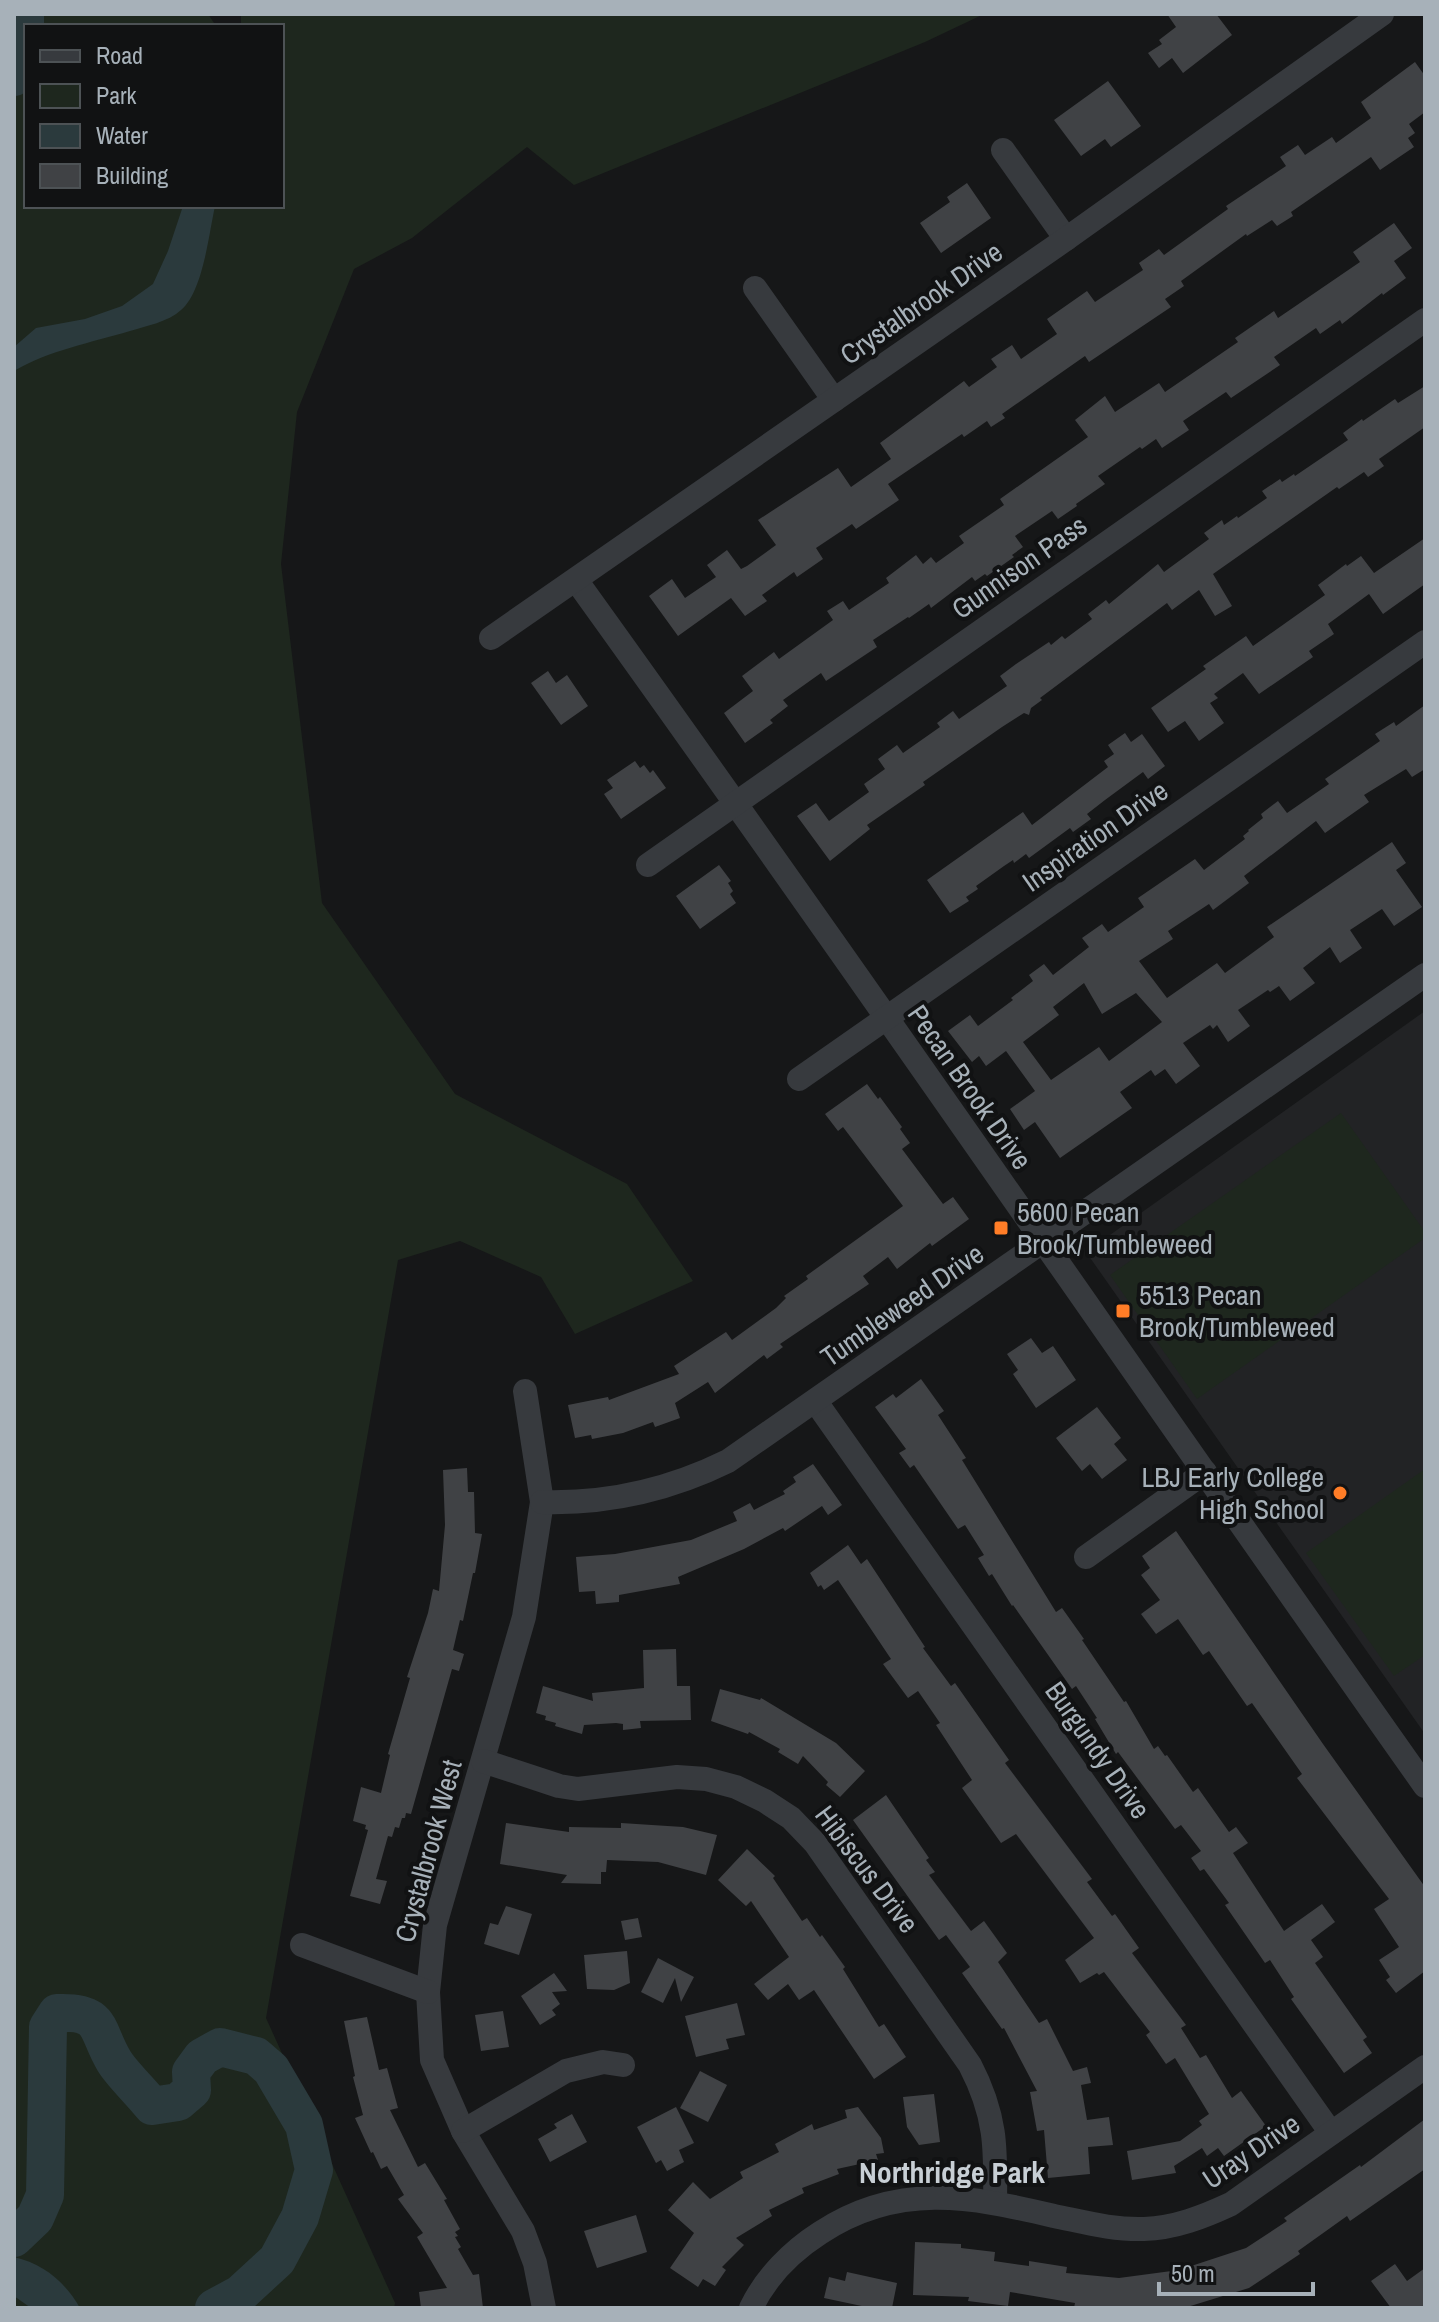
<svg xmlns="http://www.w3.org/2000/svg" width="1439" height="2322" font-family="'Archivo Narrow',sans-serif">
  <rect width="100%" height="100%" fill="#161718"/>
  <path fill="#222325" d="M1425,1011V1734L1086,1252Z"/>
  <g fill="#1e271e">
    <path d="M14,14H208L216,26H26V206H282V26H241V14H984L925,42L574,185L527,147L412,238L354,269L297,412L281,564L322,903L455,1094L627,1184L693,1281L575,1334L541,1277L460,1241L398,1260L266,2018L395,2303L394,2308H14Z"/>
    <path d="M1341,1113L1425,1232V1238L1197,1399L1110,1275Z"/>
    <path d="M1425,1469V1655L1394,1676L1306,1553Z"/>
  </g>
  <g fill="#2b3a3d">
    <path d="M183,206H215C209,233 203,292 181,310C168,322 146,326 130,331C90,343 50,350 14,371V347L36,328L85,319L122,306L153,284L168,251Z"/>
    <path d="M14,2257C44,2264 65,2282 80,2308H31L14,2296Z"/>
  </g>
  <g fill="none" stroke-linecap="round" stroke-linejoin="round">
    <g stroke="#2b3a3d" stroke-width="38">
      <path d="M14,77L25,52V14"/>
      <path d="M14,2238L35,2218L45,2195L48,2027L57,2013C104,2011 95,2029 114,2061C121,2073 142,2093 152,2106L178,2102L192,2090L191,2072L202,2057L220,2047L256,2056L271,2069L304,2125L314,2170L300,2217L277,2260L240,2294L214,2308"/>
    </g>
  </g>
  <g fill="#404245" fill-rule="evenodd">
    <path d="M1167,14H1216L1232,35L1183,73L1172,58L1159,68L1148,53L1162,44L1159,40L1176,27Z"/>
    <path d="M1415,62L1425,76V112L1409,124L1415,133L1408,138L1414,147L1380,170L1371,157L1291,212L1293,216L1277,226L1272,220L1247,236L1246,234L1181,281L1184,286L1165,299L1171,307L1089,362L1085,356L1002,414L1005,418L991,427L987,421L964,437L962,434L888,484L899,500L856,529L852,524L816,548L823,559L797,577L794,572L762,595L767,601L745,616L731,598L678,636L649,596L672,579L685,598L716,577L707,565L727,550L741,569L747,566L776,545L758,520L838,468L851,487L891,459L880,443L964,381L969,387L997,367L991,359L1012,345L1021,359L1057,334L1047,319L1087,291L1095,302L1143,270L1139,263L1159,249L1164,255L1228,209L1226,206L1286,166L1280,157L1298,145L1305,155L1332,137L1336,143L1371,118L1361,102Z"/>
    <path d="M1108,81L1141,126L1111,147L1105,139L1081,156L1054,120Z"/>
    <path d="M967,183L991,218L941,253L920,223L950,202L947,197Z"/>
    <path d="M1394,223L1412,248L1394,261L1406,278L1383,295L1382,293L1342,324L1340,320L1320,334L1316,328L1274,357L1280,365L1231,398L1226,392L1183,421L1189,430L1162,448L1156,439L1142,449L1140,447L1098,476L1105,484L1076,504L1077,506L1058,519L1052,511L1015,536L1023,547L1012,555L1014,557L987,576L985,574L975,581L972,577L931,608L929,604L909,618L908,617L873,640L877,647L826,681L821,673L783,700L788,706L770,720L773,723L745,743L724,713L753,691L742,676L774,652L779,659L833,620L827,611L843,601L849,610L889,583L886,578L916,555L923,564L931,557L936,563L964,543L959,536L1004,505L1000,499L1088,437L1075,420L1105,396L1115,412L1159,383L1165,392L1238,342L1235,338L1274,311L1278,318L1360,262L1353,252Z"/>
    <path d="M1425,386V427L1379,459L1384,466L1368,477L1364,472L1339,489L1337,487L1213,574L1232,606L1215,616L1199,590L1172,610L1167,603L1040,698L1042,700L1031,708L1029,715L1024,713L1002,727L923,782L925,785L867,825L870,829L830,861L797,816L816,803L829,821L869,792L864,784L885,769L878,759L897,745L903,753L940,727L937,723L953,711L959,719L1007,686L1000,676L1016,664L1049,642L1051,645L1062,636L1065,639L1092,619L1088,614L1106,600L1109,604L1158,564L1164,572L1209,539L1204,533L1222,520L1224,525L1237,516L1238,518L1267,498L1262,491L1280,479L1282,482L1294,474L1295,476L1348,440L1343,433L1362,419L1363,421L1395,399L1398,403Z"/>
    <path d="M1425,538V584L1383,614L1369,594L1328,624L1334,634L1309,651L1313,657L1259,694L1243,673L1214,694L1218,698L1210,703L1224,723L1199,741L1185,721L1168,732L1151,708L1206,669L1203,666L1246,636L1253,646L1325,595L1318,585L1346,564L1347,566L1361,556L1374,573Z"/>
    <path d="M548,671L556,683L567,675L588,706L561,725L531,683Z"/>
    <path d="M1425,705V769L1412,777L1406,769L1364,795L1369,802L1325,833L1316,821L1244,876L1249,883L1213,910L1209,904L1168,931L1173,939L1139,961L1167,998L1217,963L1225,973L1274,937L1267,927L1392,842L1406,863L1396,870L1422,907L1394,926L1382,909L1350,930L1362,948L1340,963L1330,947L1303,968L1315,983L1290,1001L1279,986L1270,992L1268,990L1238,1010L1250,1026L1228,1042L1217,1025L1213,1029L1210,1025L1183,1043L1200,1066L1176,1084L1165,1069L1155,1076L1151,1070L1120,1092L1132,1108L1060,1158L1035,1122L1024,1130L1010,1109L1035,1091L1006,1051L986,1066L979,1056L972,1062L948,1031L970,1015L978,1026L1013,1000L1011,998L1033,981L1029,975L1044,964L1053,975L1089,947L1082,938L1102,924L1108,932L1144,907L1138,898L1195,859L1204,870L1245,839L1243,836L1249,831L1248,830L1263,818L1261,814L1278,801L1287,813L1329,784L1325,779L1380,741L1375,734L1394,722L1396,726ZM1084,983L1102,1014L1136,993L1162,1022L1109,1061L1099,1047L1051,1080L1023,1042L1059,1015L1053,1007Z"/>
    <path d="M1125,733L1131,742L1142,734L1165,766L1148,779L1143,772L1105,800L1087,814L1091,819L1073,832L1070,828L1029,858L1026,854L1014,863L1013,860L1004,866L976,886L978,889L966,897L969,901L950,913L927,880L1023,812L1032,825L1108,767L1104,761L1114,754L1108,745Z"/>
    <path d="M635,761L640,768L644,765L650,773L653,770L666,788L621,819L604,794L613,788L607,780Z"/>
    <path d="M719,865L731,881L728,883L733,891L730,894L736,903L700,929L676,896Z"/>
    <path d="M867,1084L878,1099L880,1097L902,1127L900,1129L910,1143L902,1149L943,1204L953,1197L969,1219L932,1246L930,1243L897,1269L888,1257L863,1276L869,1284L780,1344L783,1347L767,1359L764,1355L715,1393L708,1382L675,1403L680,1418L655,1427L653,1422L623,1433L592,1439L591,1435L575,1438L568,1405L608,1397L609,1400L679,1374L674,1366L726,1332L732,1340L776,1308L786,1298L784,1296L808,1279L806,1276L903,1206L843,1127L838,1131L825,1114Z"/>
    <path d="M1031,1338L1042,1353L1053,1346L1076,1380L1036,1408L1013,1374L1018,1370L1007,1354Z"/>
    <path d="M921,1379L944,1411L938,1415L966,1458L962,1460L1056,1612L1062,1608L1084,1639L1082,1640L1124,1702L1126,1701L1154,1749L1158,1746L1165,1756L1167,1755L1193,1792L1198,1788L1229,1832L1236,1827L1248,1843L1233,1853L1284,1931L1322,1904L1335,1922L1311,1940L1323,1957L1315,1963L1367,2037L1363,2040L1372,2053L1344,2073L1291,1999L1294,1997L1270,1960L1265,1963L1225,1905L1229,1903L1204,1869L1200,1871L1191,1858L1201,1851L1181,1825L1175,1829L1118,1752L1116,1754L1095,1719L1097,1718L1076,1686L1072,1689L1013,1605L1012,1606L992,1574L989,1576L978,1558L984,1555L965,1525L958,1529L914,1465L910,1468L899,1453L906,1449L875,1407L893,1394L896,1398Z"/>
    <path d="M1097,1407L1121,1438L1114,1444L1127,1460L1102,1479L1090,1464L1082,1471L1056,1438Z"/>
    <path d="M813,1464L842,1505L828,1515L822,1506L785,1531L783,1528L744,1549L678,1577L680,1584L619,1595V1602L596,1604L595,1591L579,1592L576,1557L615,1554L691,1540L737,1521L733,1512L750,1503L754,1510L785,1494L783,1491L796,1482L793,1477Z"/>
    <path d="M467,1468L468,1492H474L475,1533L482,1534L475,1573H473L463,1621L460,1620L453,1650L464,1654L459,1671L452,1669L411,1814L406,1813L405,1818H402L399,1828L395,1827L392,1837L388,1836L376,1879L387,1881L380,1904L350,1896L368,1830L365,1829L366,1825L353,1821L361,1787L381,1793L390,1755L388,1754L410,1678L407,1677L428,1613L433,1589L439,1591L445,1525L443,1470Z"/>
    <path d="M1176,1531L1323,1744L1425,1887V1971L1396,1993L1386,1980L1390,1977L1379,1960L1399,1947L1374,1909L1389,1899L1297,1778L1302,1774L1252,1703L1247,1706L1209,1651L1203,1655L1178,1619L1156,1634L1141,1614L1160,1600L1141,1575L1150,1568L1142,1556Z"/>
    <path d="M848,1545L861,1564L867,1559L925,1647L923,1648L951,1686L955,1683L1009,1760L1005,1763L1092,1879L1087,1882L1112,1916L1115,1914L1139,1948L1132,1953L1186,2025L1181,2028L1200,2058L1206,2055L1232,2098L1241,2091L1266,2126L1224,2156L1218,2148L1207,2156L1202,2148L1174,2166L1176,2173L1132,2180L1127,2151L1180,2141L1202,2125L1199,2121L1209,2114L1175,2058L1166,2064L1146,2035L1150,2032L1104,1972L1099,1975L1097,1973L1080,1983L1065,1960L1094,1938L1016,1834L1001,1843L962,1788L972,1780L936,1725L940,1723L918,1691L908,1698L883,1664L891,1659L838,1580L824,1590L821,1585L818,1587L810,1573Z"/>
    <path d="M676,1649L677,1686H690L691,1720L640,1721L641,1728L623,1730V1724L616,1723L584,1725L582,1734L555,1726L556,1723L545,1720L546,1716L536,1713L543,1686L593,1701L592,1693L644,1688L643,1650Z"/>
    <path d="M720,1689L760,1700L761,1698L836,1743L865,1771L840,1797L826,1785L828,1782L803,1756L798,1764L778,1752L780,1749L749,1732L748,1734L711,1721Z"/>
    <path d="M886,1795L929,1858L926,1860L935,1872L929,1875L971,1931L984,1921L1007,1953L998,1962L1039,2023L1047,2019L1073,2071L1087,2067L1091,2083L1081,2085L1087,2120L1109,2117L1113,2145L1088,2147L1090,2174L1048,2178L1044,2130L1037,2131L1030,2092L1037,2091L1004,2028L1002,2029L962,1973L970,1967L946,1935L939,1940L853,1820Z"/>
    <path d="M506,1823L569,1832V1827L621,1828V1823L683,1827L717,1835L706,1875L658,1862L607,1860L606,1872H601V1884L561,1883L567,1875L500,1864Z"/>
    <path d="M747,1849L775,1876L773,1878L802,1921L807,1918L820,1937L822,1935L845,1967L843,1969L879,2027L884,2024L906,2057L874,2079L814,1990L799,2000L788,1984L768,2000L754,1984L789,1957L751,1901L746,1906L718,1880Z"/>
    <path d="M506,1906L532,1914L519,1955L484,1944L490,1923L498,1925Z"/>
    <path d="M638,1918L642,1937L625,1940L621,1921Z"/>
    <path d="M627,1951L630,1983L614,1990L587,1989L584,1955Z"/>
    <path d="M658,1958L694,1977L681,2002L675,1978L663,2003L641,1992Z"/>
    <path d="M554,1973L567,1991L552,1992L560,2004L552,2010L556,2015L540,2025L521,1996Z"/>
    <path d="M737,2003L745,2035L726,2039L729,2049L696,2057L685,2016Z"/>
    <path d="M503,2011L509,2047L481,2051L475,2015Z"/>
    <path d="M367,2017L379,2070L387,2068L398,2108L390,2110L418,2167L425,2163L447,2199L444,2200L460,2229L455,2232L458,2236L455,2237L461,2247L458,2249L473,2275L479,2274L483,2308H421L419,2292L447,2288L417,2237L423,2233L398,2199L404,2195L387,2166L381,2169L373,2152L371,2153L355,2118L363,2115L353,2077L355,2076L344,2021Z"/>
    <path d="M700,2071L727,2085L708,2122L680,2108Z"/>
    <path d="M934,2094L940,2142L919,2145L907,2127L903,2097Z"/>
    <path d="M676,2107L694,2143L679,2150L684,2162L667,2171L661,2160L656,2163L637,2127Z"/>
    <path d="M858,2107L881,2138L884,2153L876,2154L878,2160L837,2169L839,2174L802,2188L804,2193L769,2210L772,2216L736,2238L744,2245L722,2267L726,2270L715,2286L703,2279L698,2287L670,2268L694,2233L668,2210L693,2182L710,2199L743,2178L740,2172L779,2152L775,2144L812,2124L814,2130L847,2118L845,2110Z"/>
    <path d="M572,2114L587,2142L550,2162L538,2139L557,2128L554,2124Z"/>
    <path d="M1425,2119V2169L1350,2221L1347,2216L1298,2251L1300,2254L1249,2288L1184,2308H1074L1075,2303L1010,2292L1008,2306L968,2301L969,2297L913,2295L915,2242L961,2244V2248L995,2252L994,2261L1029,2266V2261L1067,2267L1066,2273L1119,2278L1179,2270L1246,2248L1287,2221L1284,2218L1360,2165L1361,2167Z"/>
    <path d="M636,2215L647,2252L597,2268L584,2231Z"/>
    <path d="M1395,2264L1407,2281L1425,2268V2308H1391L1371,2281Z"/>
    <path d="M847,2272L897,2283L892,2308H871L824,2298L829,2277L845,2281Z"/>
  </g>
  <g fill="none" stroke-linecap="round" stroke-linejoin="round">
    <g stroke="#373a3e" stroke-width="24">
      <path d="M1003,150L1066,239"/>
      <path d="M755,288L834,400"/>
      <path d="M576,580C863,979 1141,1384 1425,1786"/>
      <path d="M491,638L1066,239L1382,14"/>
      <path d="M648,865L1425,320"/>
      <path d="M799,1079L1425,642"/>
      <path d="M525,1391L542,1502L524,1617L435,1925L428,1992L432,2060L463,2131L523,2231L535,2263L544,2308"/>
      <path d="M816,1402L1331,2133"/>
      <path d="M542,1502C608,1504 669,1490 728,1461L1425,975"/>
      <path d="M1086,1557L1205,1472"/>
      <path d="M483,1761L559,1786L578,1789L677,1777L706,1779L736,1787L765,1801L791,1818L815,1843L970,2065C996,2115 996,2147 995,2202"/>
      <path d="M302,1945L428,1992"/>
      <path d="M463,2131L566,2071L603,2062L623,2065"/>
      <path d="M751,2308C766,2277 792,2251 820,2233C897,2182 970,2196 1054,2216C1084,2222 1113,2230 1144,2229C1175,2228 1203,2217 1231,2204L1425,2067"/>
    </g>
  </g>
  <g fill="#ff7d27" stroke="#111213" stroke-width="3">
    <rect x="993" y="1220" width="16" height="16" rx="4"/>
    <rect x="1115" y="1303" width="16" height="16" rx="4"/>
    <circle cx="1340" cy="1493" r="8"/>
  </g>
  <g text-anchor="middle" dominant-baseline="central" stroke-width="8" stroke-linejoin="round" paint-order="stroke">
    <g font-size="28" fill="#a7b1b9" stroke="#111213">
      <text transform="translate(921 303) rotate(-35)">Crystalbrook Drive</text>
      <text transform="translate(1019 567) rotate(-35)">Gunnison Pass</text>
      <text transform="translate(1095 836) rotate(-35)">Inspiration Drive</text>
      <text transform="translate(970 1087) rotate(55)">Pecan Brook Drive</text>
      <text transform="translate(902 1305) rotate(-35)">Tumbleweed Drive</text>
      <text transform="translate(1098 1750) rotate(55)">Burgundy Drive</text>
      <text transform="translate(428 1851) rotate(-75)">Crystalbrook West</text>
      <text transform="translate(867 1869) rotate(53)">Hibiscus Drive</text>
      <text transform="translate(1251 2151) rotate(-34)">Uray Drive</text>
    </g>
    <g font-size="28" fill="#a7b1b9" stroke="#111213" text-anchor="start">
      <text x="1017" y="1212">5600 Pecan<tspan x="1017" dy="32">Brook/Tumbleweed</tspan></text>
      <text x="1139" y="1295">5513 Pecan<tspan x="1139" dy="32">Brook/Tumbleweed</tspan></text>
      <text x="1324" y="1477" text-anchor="end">LBJ Early College<tspan x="1324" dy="32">High School</tspan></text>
    </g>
    <g font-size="30" font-weight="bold" fill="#c8cfd5" stroke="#111213">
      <text x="952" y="2172">Northridge Park</text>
    </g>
  </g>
  <rect width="1439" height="2322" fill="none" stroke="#a7b1b9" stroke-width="32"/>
  <rect x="24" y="24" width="260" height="184" fill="#111213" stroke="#4d5255" stroke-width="2"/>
  <rect x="40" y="50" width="40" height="12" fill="#373a3e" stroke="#4d5255" stroke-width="2"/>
  <text x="96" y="64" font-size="24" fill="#a7b1b9">Road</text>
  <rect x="40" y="84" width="40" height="24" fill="#1e271e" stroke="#4d5255" stroke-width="2"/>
  <text x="96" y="104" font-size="24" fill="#a7b1b9">Park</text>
  <rect x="40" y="124" width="40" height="24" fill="#2b3a3d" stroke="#4d5255" stroke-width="2"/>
  <text x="96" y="144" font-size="24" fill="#a7b1b9">Water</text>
  <rect x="40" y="164" width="40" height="24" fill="#404245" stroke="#4d5255" stroke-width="2"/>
  <text x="96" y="184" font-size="24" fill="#a7b1b9">Building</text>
  <path d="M1159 2282v12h154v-12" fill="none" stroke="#a7b1b9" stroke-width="4"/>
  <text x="1171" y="2282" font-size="24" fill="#a7b1b9" stroke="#111213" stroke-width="6" paint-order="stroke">50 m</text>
</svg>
